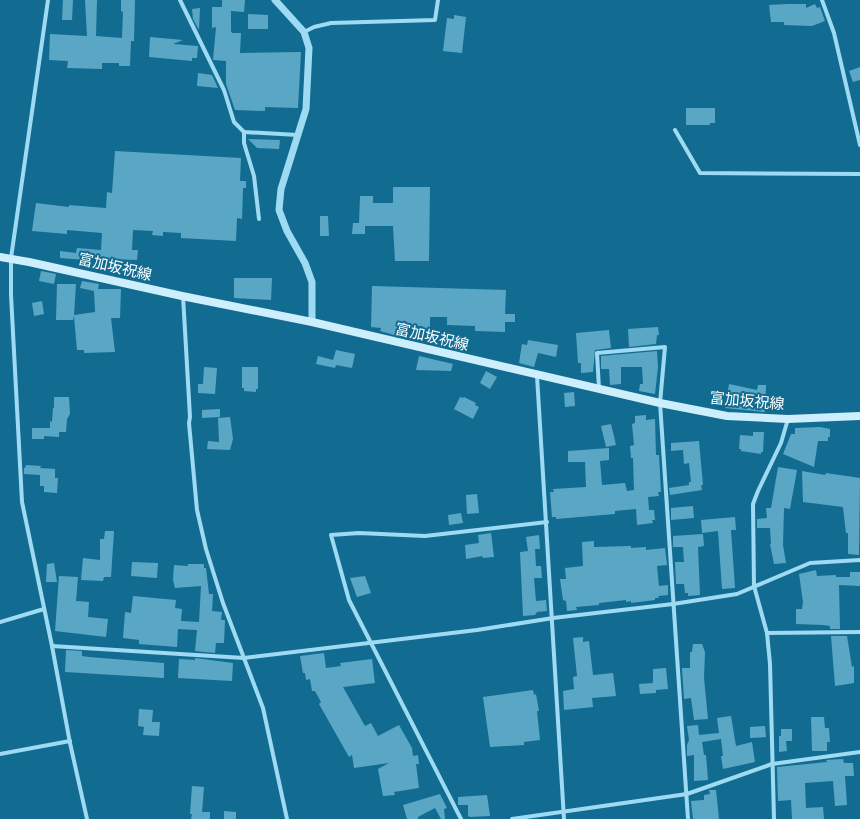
<svg xmlns="http://www.w3.org/2000/svg" width="860" height="819" font-family="Signika,'Noto Sans JP',sans-serif">
  <rect width="100%" height="100%" fill="#126c91"/>
  <g fill="#5aa7c5">
    <path d="M63,0H73L72,20H62Z"/>
    <path d="M85,0H97L96,36L122,38L123,12L121,11V0H135L134,41H131L130,66H119V63H102V69L67,68L68,61L49,60L50,34L87,36Z"/>
    <path d="M222,0H245L244,12L231,11V31L232,33H241L240,53L301,52L298,108L265,107V111L235,110L226,84V61L213,60L216,27L212,28V7H222Z"/>
    <path d="M788,4H806V8L815,4L817,8L820,7L825,21L812,26L784,25V22H771L769,5Z"/>
    <path d="M200,8L199,30L193,19L192,9Z"/>
    <path d="M248,14L268,15V29H248Z"/>
    <path d="M454,15L466,17L462,53L443,51L447,18L454,19Z"/>
    <path d="M150,37L183,40L173,44L198,46L197,58H192V61L149,57Z"/>
    <path d="M860,67V80L853,82L849,71Z"/>
    <path d="M198,73L212,75L218,88L197,86Z"/>
    <path d="M686,108H715V123H710V125H686Z"/>
    <path d="M248,139L280,140L279,149L257,148Z"/>
    <path d="M115,151L241,158L240,181H246V188H243L242,219L237,218L236,241L181,238V233L163,232V236L152,235L153,231L133,230L132,250H138L137,260L87,258L86,260L60,258V251L76,253L77,248L101,250L102,233L67,230V234L32,231L36,203L69,207V205L106,208L107,192L112,193Z"/>
    <path d="M393,187H430L429,261H395L393,226H365V234H352L353,223H359L360,196H373V203H393Z"/>
    <path d="M320,216H328L329,236H320Z"/>
    <path d="M41,271L56,274L54,284L39,281Z"/>
    <path d="M234,278H272L271,300L234,298Z"/>
    <path d="M82,281L99,284L98,289H121L120,318H111L115,352L84,353V350H77L74,316L73,320H56L57,284H76L74,315L95,312L94,291L80,288Z"/>
    <path d="M372,286L506,290L505,314H515V322H505V332L475,331V326L447,325V317H430V330H422L423,326H405V338L380,331L381,328L371,327Z"/>
    <path d="M42,301L44,314L34,316L32,303Z"/>
    <path d="M658,327L659,335H657L656,344L629,347L628,329Z"/>
    <path d="M609,330L611,348L595,350L593,372L581,373V363H578L576,333Z"/>
    <path d="M528,340L558,345L556,357L538,353L534,367L519,363L522,344L527,345Z"/>
    <path d="M336,350L355,354L352,368L336,365L335,368L316,364L318,356L333,360Z"/>
    <path d="M657,351L658,367L655,394L639,391L640,384H643L642,367H621V384L610,385L609,369H601V356Z"/>
    <path d="M419,356L453,364L451,371L416,370Z"/>
    <path d="M204,367L217,368L215,394L198,393V384H203Z"/>
    <path d="M242,367H258V389H256V392L244,391V388H242Z"/>
    <path d="M486,371L497,377L490,389L480,383Z"/>
    <path d="M729,384L757,390L758,385H766L765,412L725,408Z"/>
    <path d="M574,392L575,406L565,407L564,393Z"/>
    <path d="M54,397H69L70,414L67,419L66,432H59V437L44,436V439H32V428H50V421L52,422L53,408H54Z"/>
    <path d="M460,397L463,398L464,397L476,403L475,405L479,407L473,419L454,409Z"/>
    <path d="M220,409V417L202,418V410Z"/>
    <path d="M646,415V420L655,419L656,455H659L661,492H658L659,496L648,497L649,510H654L655,520H652L653,523L637,525L636,509L615,511V514L556,519V517H552L550,492H554L553,489L586,487L585,462H568V451L609,448V460L600,461L602,485L625,483L627,491L634,490L633,458H631L630,446L634,445L632,424L635,423V416Z"/>
    <path d="M230,417L233,439L230,450L207,449L208,441L219,442L218,418Z"/>
    <path d="M611,424L616,445L606,447L601,426Z"/>
    <path d="M820,427L830,429V437H828V441H818L814,467L783,454L791,434H795V428Z"/>
    <path d="M753,432H764L763,452H761V454L741,451V449H739L740,435L753,436Z"/>
    <path d="M699,441L703,485H701L702,490L670,495L669,488L689,485V482H691L689,463L684,464L683,450L671,451V443Z"/>
    <path d="M26,465L41,466L40,468L55,469V478H58L57,493L44,492V486H40V475L24,474V468H25Z"/>
    <path d="M778,467L797,470L790,509L784,508L783,545L786,563L774,564L770,544H771L770,528H757V519L767,518L766,508H771Z"/>
    <path d="M802,471L825,475L826,473L860,478L859,555L848,554V533H846L843,507L803,502Z"/>
    <path d="M477,494L479,513L467,514L466,495Z"/>
    <path d="M693,506L694,518L671,520V508Z"/>
    <path d="M461,513L463,523L449,525L448,515Z"/>
    <path d="M735,517L736,530H731L735,588L722,589L718,531L702,533L701,520Z"/>
    <path d="M105,531H114L111,577H104L103,581L81,580L83,558L100,560V539H104Z"/>
    <path d="M491,533L494,557L483,558L482,556L466,559L465,545L479,543L478,535Z"/>
    <path d="M703,534L704,546L698,547L700,595L688,596V593H685L684,584H676L675,562H684L683,547H673V536Z"/>
    <path d="M539,535L540,549H535L536,566H541L542,578H534L536,601L546,600L547,611L537,612L535,615L523,616L520,552L528,551L526,537Z"/>
    <path d="M594,541V547L631,546V548L646,547V550L665,548L667,565L657,566L659,586L668,585V595L658,596L659,598H655V600L631,603V601L626,602V600L599,603V605L576,607L577,610L567,611L566,601L563,600L560,579H566L565,568L583,566L582,542Z"/>
    <path d="M132,562L158,563L157,578L131,576Z"/>
    <path d="M54,563L57,582H46L47,564Z"/>
    <path d="M188,564H204V568H206L209,594H213L212,611L222,612L221,620H225L224,643H216L215,653L195,651L197,630L178,629L177,647L139,644V640L123,638L125,612L131,613L133,596L176,600L175,608L182,609L181,621L199,622L201,586L175,588L173,580L174,565L188,566Z"/>
    <path d="M816,570L817,576L836,575V577H850V572H860V586L839,585L840,629H830V626L823,625L796,624V609H802L803,602L799,574Z"/>
    <path d="M59,576L78,577L76,601L89,602L88,617L108,619L106,637L55,631Z"/>
    <path d="M365,576L371,593L357,597L350,578Z"/>
    <path d="M831,636H847L852,667L854,666V683L835,686Z"/>
    <path d="M583,637V642L589,641L593,675L613,673L616,696L592,698L593,707L564,710L563,691L574,689L573,677L577,676L573,638Z"/>
    <path d="M693,644H702L705,652L704,678L708,719L694,720L691,698L684,699L682,668H690V652H692Z"/>
    <path d="M66,650L82,651V656L89,657L164,663V678L65,672Z"/>
    <path d="M324,653L326,668L341,666L340,663L372,659L375,683L343,687L365,726L371,723L378,736L399,725L412,748L413,756L418,755L419,764H416L419,788L394,792L395,795L383,796L378,769L389,763L354,768L352,755L349,757L319,704L321,702L315,691H312L310,679L306,680L305,673H303L300,656Z"/>
    <path d="M195,658L233,663L232,681L178,678L179,659L195,660Z"/>
    <path d="M666,668L668,689L656,690V693L640,694L639,684L653,683V669Z"/>
    <path d="M533,690L534,695L536,694L539,711H537L540,740L524,742V745L490,747L483,697Z"/>
    <path d="M139,709L153,710L152,722H160L159,736L143,735L144,727L138,726Z"/>
    <path d="M731,716L736,746L752,742L755,762L723,769L721,756H723L721,739L702,742L704,755H706L708,780L694,781V755L687,756V745L689,740L687,726L698,725L699,735L719,733L717,718Z"/>
    <path d="M811,717H824L825,728H829L830,742H827V751H812Z"/>
    <path d="M765,726L766,737L750,738V727Z"/>
    <path d="M781,729H792V741H786L787,751L779,752V736H781Z"/>
    <path d="M843,759L844,763H853L854,776H845L847,805L835,806L833,781L805,783L806,808L823,807L824,819H792L791,800L778,801L777,767L827,762L826,760Z"/>
    <path d="M192,786L204,787L202,812H210V819H191L192,814H190Z"/>
    <path d="M709,790H716L719,819H693L691,801L704,800V795L710,794Z"/>
    <path d="M440,794L447,808L444,809L445,819H441L435,808L418,817V819H407L403,805Z"/>
    <path d="M487,795L490,816L470,817L468,816V805H458V797Z"/>
    <path d="M224,811L236,812V819H224Z"/>
  </g>
  <g fill="none" stroke-linecap="round" stroke-linejoin="round">
    <g stroke="#9edbf2" stroke-width="4">
      <path d="M48,0L11,258V295L22,502L52,646L70,743L87,819"/>
      <path d="M180,0L224,90L234,122L244,132L298,135"/>
      <path d="M822,0L834,33L860,145"/>
      <path d="M304,32L314,27L331,23L435,20L438,0"/>
      <path d="M675,130L700,173L860,174"/>
      <path d="M244,132V143L254,176L259,219"/>
      <path d="M183,296L190,417L189,423L197,510L206,549L223,603L263,708L287,819"/>
      <path d="M537,376L564,819"/>
      <path d="M599,389L597,353L665,347L660,403L688,819"/>
      <path d="M0,622L44,609"/>
      <path d="M767,633L860,632"/>
      <path d="M52,646L244,658L477,630L553,618L673,604L737,594L810,563L860,560"/>
      <path d="M0,754L70,741"/>
      <path d="M461,819L349,600L331,535L359,533L425,536L547,522"/>
      <path d="M512,819L687,794L772,764L860,752"/>
      <path d="M774,819L770,664L767,633L754,586L753,504L758,491L781,443L788,419"/>
    </g>
    <path stroke="#9edbf2" stroke-width="7" d="M275,0L304,32L309,48L306,109L281,189L279,210L287,231L305,263L312,282V322"/>
    <path stroke="#cdeefc" stroke-width="8" d="M0,257L29,262L182,296L312,322L660,403L727,416L788,419L860,416"/>
  </g>
  <g text-anchor="middle" dominant-baseline="central" stroke-width="4" stroke-linejoin="round" paint-order="stroke">
    <g font-size="15" fill="#fff" stroke="#126c91">
      <text transform="translate(115 267) rotate(13)">富加坂祝線</text>
      <text transform="translate(432 337) rotate(13)">富加坂祝線</text>
      <text transform="translate(747 401) rotate(5)">富加坂祝線</text>
    </g>
  </g>
</svg>
